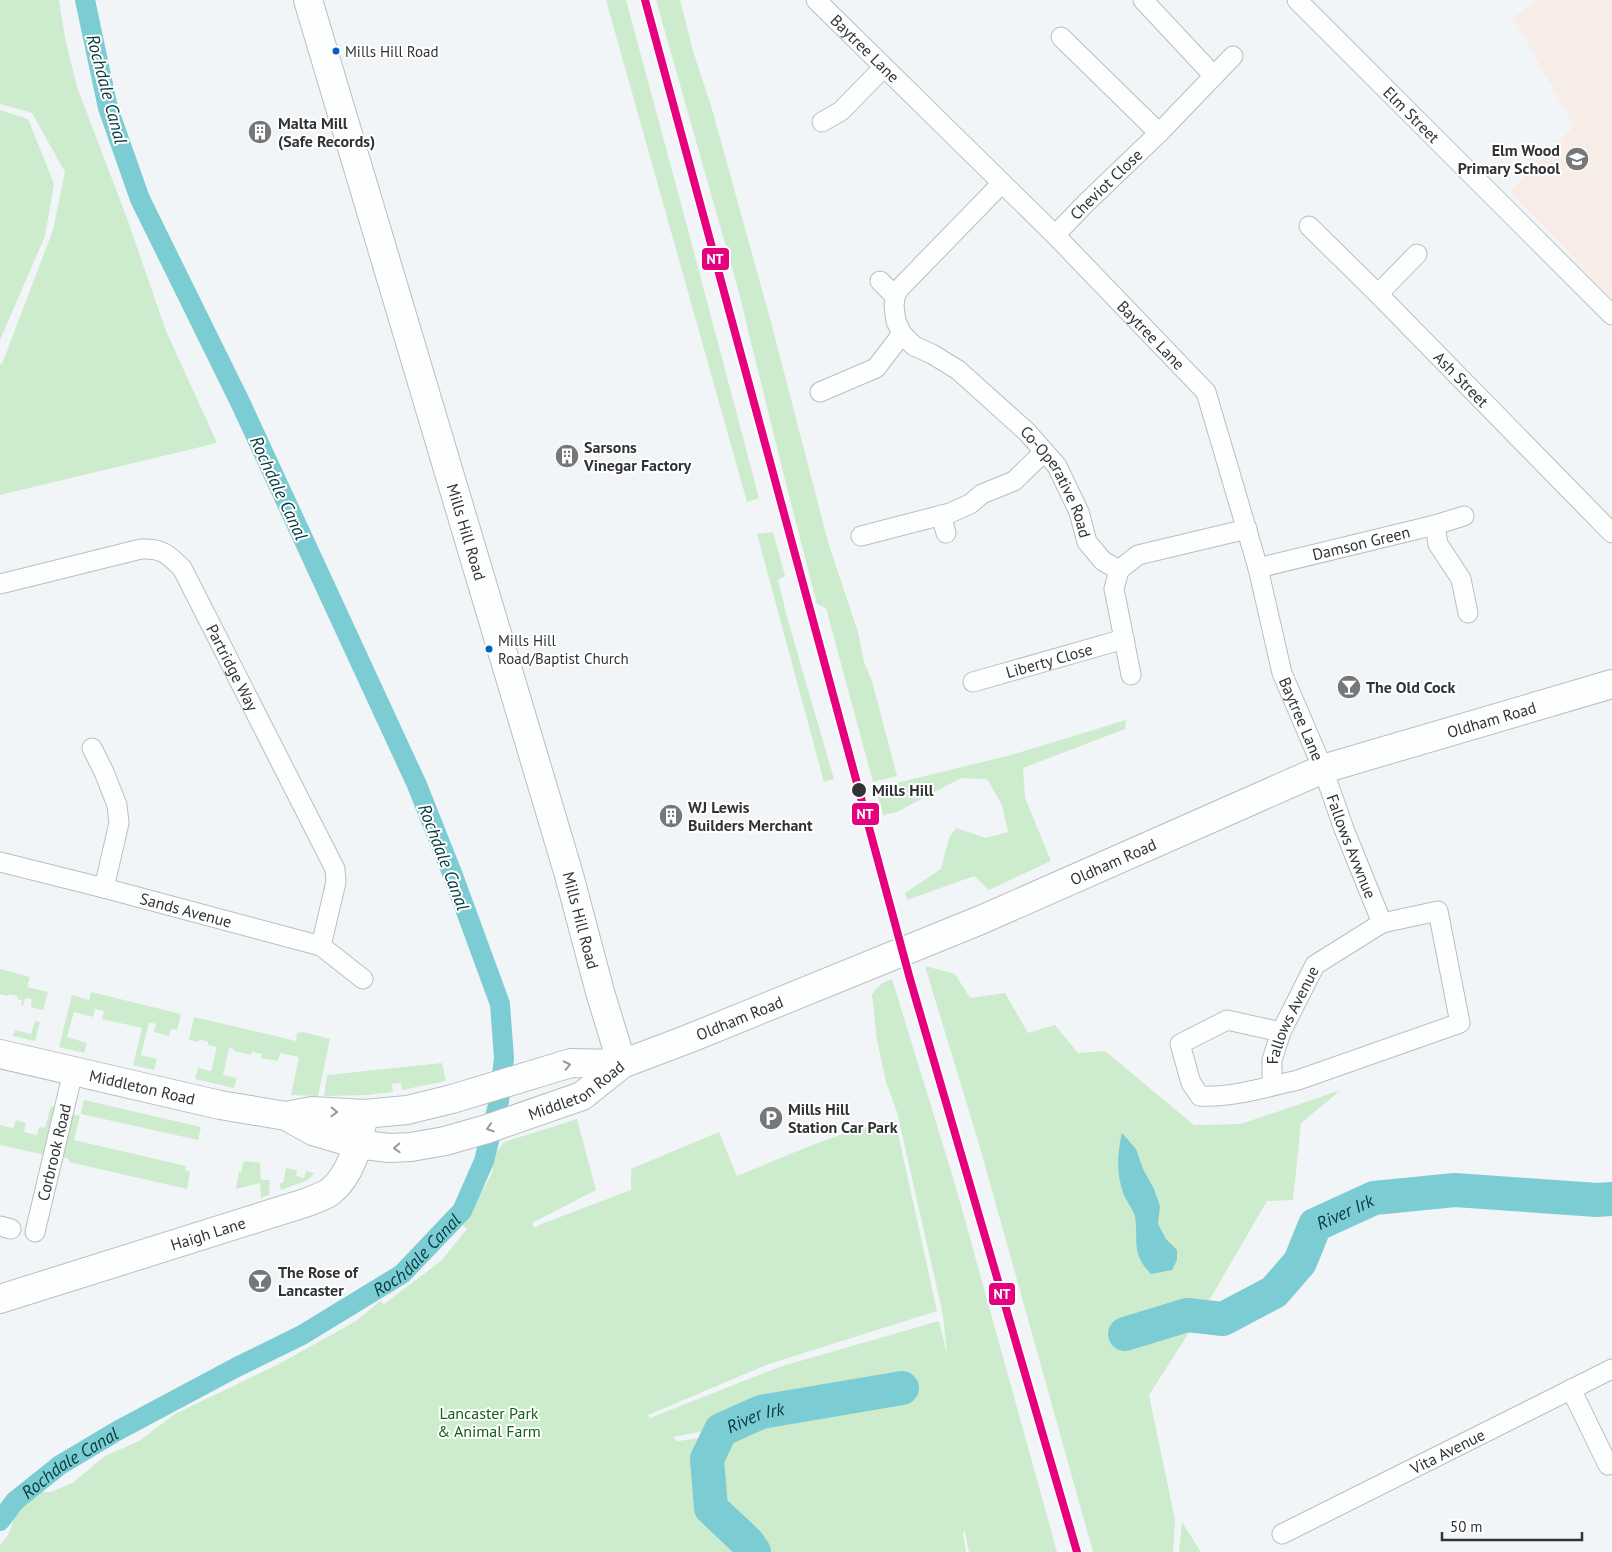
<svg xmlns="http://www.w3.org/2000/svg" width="1612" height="1552" font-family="'PT Sans',sans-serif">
  <rect width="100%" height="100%" fill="#f2f5f7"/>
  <path fill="#f8ece6" d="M1540,0H1612V298L1510,191L1574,126L1513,17Z"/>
  <g fill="#cdebcd" fill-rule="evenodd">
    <path d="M0,0H59L65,38L77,87L128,221L166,331L217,443L0,495V364H2L53,230L65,172L32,113L0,104Z"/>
    <path d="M606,0H626L683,211L759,498L747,502Z"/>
    <path d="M656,0H680L693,51L712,109L772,326L828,542L858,632L864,662L872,681L897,776L873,782L826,608L817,604L785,480L738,289Z"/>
    <path d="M0,110L28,119L54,184L45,236L0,340Z"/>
    <path d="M773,532L785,576L778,580L787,617L834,779L824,782L757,534Z"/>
    <path d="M1126,720L1125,729L1023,768L1025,798L1051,861L989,890L974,876L907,900L905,893L941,869L949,838L956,828L986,838L1008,832L1002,805L987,779L961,778L897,812L883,815L876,788L1011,755Z"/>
    <path d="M925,966L955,974L970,998L1005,993L1028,1033L1055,1025L1078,1053L1105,1051L1194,1125L1241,1124L1341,1090L1301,1123L1293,1200L1267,1201L1206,1306L1149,1395L1175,1520L1173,1552H1093L981,1151Z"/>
    <path d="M0,969L30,977L27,987L48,992L43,1010L31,1007L32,999L25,998L23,1006L21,1005L22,1000L17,999L18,996L9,994L8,996L1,994L0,996Z"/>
    <path d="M892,979L955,1184L1057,1552H969L965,1532H963L966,1552H0V1544C13,1534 13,1518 16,1503L41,1492H51L74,1482L105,1456L139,1441L175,1414L277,1365L356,1321L380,1301L384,1304L441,1261L467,1229L463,1226L492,1173L494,1155L504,1142L577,1119L596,1190L532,1223L534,1228L539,1225L631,1190V1169L719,1132L737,1176C789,1155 840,1131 895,1120L937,1311L769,1364L648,1415L650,1418L779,1367L939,1321L947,1355L943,1315L897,1112L886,1082L877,1040L872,995C877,986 883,982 892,979ZM704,1431L702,1440V1438L678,1441L673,1437Z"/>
    <path d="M91,992L181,1014L177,1030L171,1029L169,1036L154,1032L156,1024L149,1022L141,1055L157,1059L154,1070L133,1065L142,1028L102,1019L104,1011L95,1009L93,1017L74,1012L67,1037L87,1043L84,1053L59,1047L72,995L89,1000Z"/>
    <path d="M194,1017L296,1041L297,1033L303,1032L330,1039L318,1096L291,1095L299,1057L280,1053L278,1061L261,1058L262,1054L252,1052L251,1055L234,1051V1049L229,1048L223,1075L237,1078L234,1088L195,1079L198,1068L211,1071L217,1047L208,1045V1042L199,1039L198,1042L189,1040Z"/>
    <path d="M35,1021L40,1022L35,1041L13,1036L15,1030L31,1034Z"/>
    <path d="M442,1063L446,1081L402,1090L401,1083L392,1084L393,1092L367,1095L324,1096L327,1075Z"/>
    <path d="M84,1100L201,1127L198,1140L81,1114Z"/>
    <path d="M51,1106L57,1107L45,1155L0,1145V1125L13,1128L16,1120L26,1123L24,1132L37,1135L39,1127L45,1128Z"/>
    <path d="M71,1114L80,1116L74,1140L186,1166L185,1170L190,1172L187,1189L69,1162V1159L61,1157Z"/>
    <path d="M244,1161L260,1163L261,1180H270L269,1195L261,1198L260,1183L236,1189L239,1172H241Z"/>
    <path d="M286,1168L297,1170L296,1176L304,1178L306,1171L314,1173L308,1180L281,1190L279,1183H283Z"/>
    <path d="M1182,1522L1201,1552H1179Z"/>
  </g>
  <path fill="#7cccd3" d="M1122,1133L1136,1149L1143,1169L1154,1189L1160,1206L1158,1224L1166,1239L1177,1250V1260L1172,1270L1151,1274C1130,1252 1139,1241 1135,1216C1133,1209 1127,1202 1124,1195C1116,1174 1117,1155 1122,1133Z"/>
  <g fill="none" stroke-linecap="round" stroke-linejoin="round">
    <path stroke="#7cccd3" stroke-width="20" id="s1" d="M0,1521L15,1501L60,1465L117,1431L235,1368L302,1335L402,1274L462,1211L484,1161L499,1101L504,1058L500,1004L452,873L417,785L240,402L140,199L108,108L85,0"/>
    <g stroke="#7cccd3" stroke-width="34">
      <path id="s2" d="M1125,1334L1187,1315L1223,1319L1274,1292L1300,1262L1315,1225L1374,1198L1455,1190L1597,1200L1612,1199"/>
      <path id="s3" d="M754,1552L748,1543L711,1508L707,1459L721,1430L761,1412L902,1388"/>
    </g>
    <g stroke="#bcbdbf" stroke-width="21">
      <g id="street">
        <path id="s4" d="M816,0L1055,235L1206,392L1258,568L1282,673L1323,769L1344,829L1382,923"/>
        <path d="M1143,0L1214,76"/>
        <path id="s5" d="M1297,0L1612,315"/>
        <path d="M1061,37L1159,133"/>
        <path d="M822,122L841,111L884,67"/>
        <path id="s6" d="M1002,183L899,289L895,296L894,306L896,321L902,334L914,346L932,354L958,370L1027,432L1057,466L1079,512L1087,542L1103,561L1119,570L1138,555L1247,529"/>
        <path id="s7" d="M1309,226L1378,294L1612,533"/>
        <path id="s8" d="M1055,235L1087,202L1159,133L1233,56"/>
        <path d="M880,281L895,296"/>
        <path d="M1378,294L1417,254"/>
        <path d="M820,392L876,368L902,334"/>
        <path d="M941,515L946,533"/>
        <path d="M1435,525L1438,544L1461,579L1468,613"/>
        <path d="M861,536L950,513L970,504L982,494L1014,481L1044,452"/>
        <path id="s9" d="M1258,568L1435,525L1464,516"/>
        <path id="s10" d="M0,584L141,549C162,548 167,554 182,568L335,869L336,882L321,946"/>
        <path d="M1124,639L1131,675"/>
        <path id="s11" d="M973,682L1124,639L1114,589L1119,570"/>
        <path d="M92,748L104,772L117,805L119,823L104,888"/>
        <path id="s12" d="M0,862L104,888L321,946L363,979"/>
        <path id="s13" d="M1272,1086V1060L1281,1032L1315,965L1382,923L1438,911L1460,1023L1298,1080C1266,1087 1232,1098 1200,1096L1191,1083L1180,1044L1227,1020L1281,1032"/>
        <path d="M0,1226L11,1229"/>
        <path id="s14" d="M35,1232L73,1072"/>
        <path d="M1571,1389L1608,1465"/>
        <path id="s15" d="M1282,1534L1612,1369"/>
      </g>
    </g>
    <g stroke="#bcbdbf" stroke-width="30">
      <g id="secondary">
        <path id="s16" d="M308,0L569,875L600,992L622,1064"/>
        <path id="s17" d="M0,1299L308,1202C315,1199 324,1196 330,1192C354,1172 358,1142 364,1114"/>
      </g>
    </g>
    <g stroke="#bcbdbf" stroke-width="30">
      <g id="primary">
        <path id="s18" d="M0,1054L220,1105L286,1116L313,1131L357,1144L389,1148L411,1147L445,1141L487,1129L582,1096L622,1064L688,1039L983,919L1323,769L1612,684"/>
        <path d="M286,1116L312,1111L364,1114L407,1110L452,1099L571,1063L622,1064"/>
      </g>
    </g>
    <use href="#street" stroke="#fdfefe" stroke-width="19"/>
    <use href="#secondary" stroke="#fdfefe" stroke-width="28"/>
    <use href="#primary" stroke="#fdfefe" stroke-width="28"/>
    <g stroke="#fff" stroke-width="11">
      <path id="rail-1" d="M645,0L910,979L1077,1552"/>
    </g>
    <use href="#rail-1" stroke="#e5007d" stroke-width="8"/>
  </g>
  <defs><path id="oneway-chevron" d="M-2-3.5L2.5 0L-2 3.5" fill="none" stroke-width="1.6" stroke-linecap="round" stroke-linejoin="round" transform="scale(1.25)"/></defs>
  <g stroke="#97989a">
    <use href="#oneway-chevron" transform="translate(567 1065) rotate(-13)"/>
    <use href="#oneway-chevron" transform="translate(334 1112) rotate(2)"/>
    <use href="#oneway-chevron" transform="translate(490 1128) rotate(162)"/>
    <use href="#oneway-chevron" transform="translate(397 1148) rotate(177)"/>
  </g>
  <defs>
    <g id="building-disc" transform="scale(1.25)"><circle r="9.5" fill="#757779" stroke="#fff"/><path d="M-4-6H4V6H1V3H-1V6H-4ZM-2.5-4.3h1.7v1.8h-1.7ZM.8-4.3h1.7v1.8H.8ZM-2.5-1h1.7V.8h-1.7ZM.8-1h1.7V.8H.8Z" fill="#fff"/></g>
    <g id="school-disc" transform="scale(1.25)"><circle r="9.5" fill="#757779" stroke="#fff"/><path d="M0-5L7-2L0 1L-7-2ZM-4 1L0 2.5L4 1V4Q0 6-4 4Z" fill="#fff"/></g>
    <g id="bar-disc" transform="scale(1.25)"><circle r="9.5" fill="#757779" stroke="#fff"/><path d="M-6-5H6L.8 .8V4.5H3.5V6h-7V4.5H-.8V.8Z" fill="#fff"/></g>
    <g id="parking-disc" transform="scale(1.25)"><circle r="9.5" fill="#757779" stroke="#fff"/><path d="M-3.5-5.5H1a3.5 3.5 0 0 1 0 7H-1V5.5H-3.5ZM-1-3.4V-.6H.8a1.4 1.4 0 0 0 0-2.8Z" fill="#fff"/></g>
  </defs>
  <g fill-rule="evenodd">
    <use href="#building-disc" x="260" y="132"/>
    <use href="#school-disc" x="1577" y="159"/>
    <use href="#building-disc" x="567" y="456"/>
    <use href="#bar-disc" x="1349" y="687"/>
    <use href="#building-disc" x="671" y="816"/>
    <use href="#parking-disc" x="771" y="1118"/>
    <use href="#bar-disc" x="260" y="1281"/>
  </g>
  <g fill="#0065bd" stroke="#fff" stroke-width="2">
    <circle cx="336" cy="51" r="4.5"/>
    <circle cx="489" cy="649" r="4.5"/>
  </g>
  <circle fill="#313335" stroke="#fff" stroke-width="2" cx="859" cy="790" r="8"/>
  <g text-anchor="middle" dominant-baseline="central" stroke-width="4" stroke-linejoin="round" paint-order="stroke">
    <g font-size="15" fill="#313335" stroke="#fff" text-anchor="start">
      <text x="345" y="51">Mills Hill Road</text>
      <text x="498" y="640">Mills Hill<tspan x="498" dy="18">Road/Baptist Church</tspan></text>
    </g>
    <g font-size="16" fill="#313335" stroke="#fff">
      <text stroke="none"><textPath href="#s4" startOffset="69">Baytree Lane</textPath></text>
      <text stroke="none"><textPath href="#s5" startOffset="162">Elm Street</textPath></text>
      <text stroke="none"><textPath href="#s8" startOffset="72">Cheviot Close</textPath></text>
      <text stroke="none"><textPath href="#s4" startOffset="474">Baytree Lane</textPath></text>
      <text stroke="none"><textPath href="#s7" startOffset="216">Ash Street</textPath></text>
      <text stroke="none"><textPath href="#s6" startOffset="414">Co-Operative Road</textPath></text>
      <text stroke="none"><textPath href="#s16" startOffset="555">Mills Hill Road</textPath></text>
      <text stroke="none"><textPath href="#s9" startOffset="106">Damson Green</textPath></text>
      <text stroke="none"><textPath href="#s11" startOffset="79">Liberty Close</textPath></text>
      <text stroke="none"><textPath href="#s10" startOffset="304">Partridge Way</textPath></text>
      <text stroke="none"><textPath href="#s4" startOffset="894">Baytree Lane</textPath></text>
      <text stroke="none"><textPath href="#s18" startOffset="1590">Oldham Road</textPath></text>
      <text stroke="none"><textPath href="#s4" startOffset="1031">Fallows Avwnue</textPath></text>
      <text stroke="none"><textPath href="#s18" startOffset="1185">Oldham Road</textPath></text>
      <text stroke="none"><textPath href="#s12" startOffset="192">Sands Avenue</textPath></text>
      <text stroke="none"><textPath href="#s16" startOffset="960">Mills Hill Road</textPath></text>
      <text stroke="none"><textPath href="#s13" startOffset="75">Fallows Avenue</textPath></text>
      <text stroke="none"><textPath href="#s18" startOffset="780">Oldham Road</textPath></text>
      <text stroke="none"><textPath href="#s18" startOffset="146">Middleton Road</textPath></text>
      <text stroke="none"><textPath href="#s18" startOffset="600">Middleton Road</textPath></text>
      <text stroke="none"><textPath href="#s14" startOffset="82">Corbrook Road</textPath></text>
      <text stroke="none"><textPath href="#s17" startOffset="218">Haigh Lane</textPath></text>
      <text stroke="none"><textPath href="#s15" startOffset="185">Vita Avenue</textPath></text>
    </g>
    <g font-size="16" font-weight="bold" fill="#313335" stroke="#fff" text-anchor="start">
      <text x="278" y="123">Malta Mill<tspan x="278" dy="18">(Safe Records)</tspan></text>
      <text x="1560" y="150" text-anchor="end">Elm Wood<tspan x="1560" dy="18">Primary School</tspan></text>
      <text x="584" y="447">Sarsons<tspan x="584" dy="18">Vinegar Factory</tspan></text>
      <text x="1366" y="687">The Old Cock</text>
      <text x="688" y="807">WJ Lewis<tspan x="688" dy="18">Builders Merchant</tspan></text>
      <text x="788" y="1109">Mills Hill<tspan x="788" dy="18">Station Car Park</tspan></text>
      <text x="278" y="1272">The Rose of<tspan x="278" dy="18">Lancaster</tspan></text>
    </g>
    <g font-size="16" font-weight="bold" fill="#313335" stroke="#fff" text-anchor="start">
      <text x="872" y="790">Mills Hill</text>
    </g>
    <g font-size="16" fill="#136115" stroke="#fff">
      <text x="489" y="1413">Lancaster Park<tspan x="489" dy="18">&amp; Animal Farm</tspan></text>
    </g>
    <g font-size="18" font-style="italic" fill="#053b3f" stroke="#fff">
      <text transform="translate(107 89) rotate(75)">Rochdale Canal</text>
      <text transform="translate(279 488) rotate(65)">Rochdale Canal</text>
      <text transform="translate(444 857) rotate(69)">Rochdale Canal</text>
      <text stroke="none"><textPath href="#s2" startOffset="271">River Irk</textPath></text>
      <text stroke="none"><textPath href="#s1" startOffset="498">Rochdale Canal</textPath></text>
      <text stroke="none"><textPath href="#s3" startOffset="180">River Irk</textPath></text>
      <text stroke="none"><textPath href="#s1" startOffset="92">Rochdale Canal</textPath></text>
    </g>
  </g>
  <g stroke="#fff" stroke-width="2">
    <rect x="701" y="247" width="29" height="24" rx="5" fill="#e5007d"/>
    <rect x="851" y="802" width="29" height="24" rx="5" fill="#e5007d"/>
    <rect x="988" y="1282" width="28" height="24" rx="5" fill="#e5007d"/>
  </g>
  <g font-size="14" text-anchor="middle" font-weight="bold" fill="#fff">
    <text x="715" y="264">NT</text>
    <text x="865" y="819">NT</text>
    <text x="1002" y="1299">NT</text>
  </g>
  <path d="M1442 1532v8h140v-8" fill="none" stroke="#313335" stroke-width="2.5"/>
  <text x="1450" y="1532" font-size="15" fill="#313335" stroke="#ffffff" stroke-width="4" paint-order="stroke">50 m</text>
</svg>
